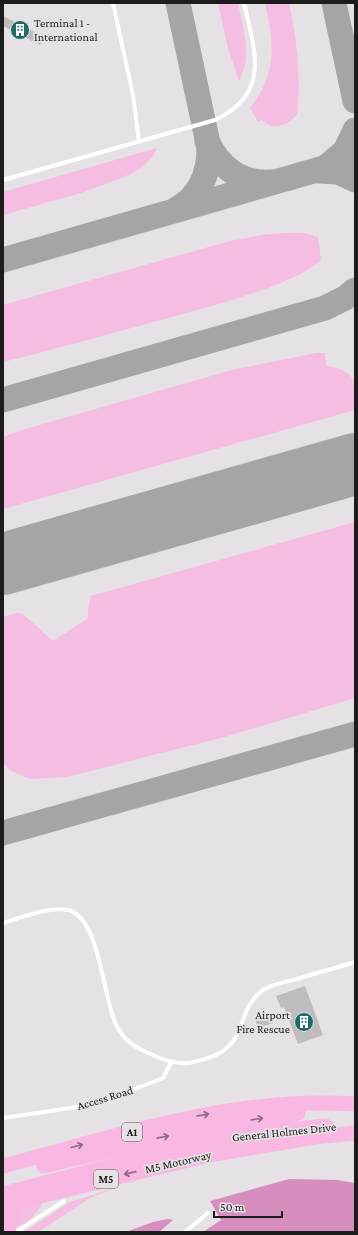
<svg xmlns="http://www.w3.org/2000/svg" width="358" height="1235" font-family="'Crimson Pro',serif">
  <rect width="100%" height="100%" fill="#e5e1e4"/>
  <g fill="#f5bde1">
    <path d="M218,3H238C243,29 253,56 239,81L228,48Z"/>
    <path d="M265,3H289C297,39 301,77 297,114C289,125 273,132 262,120L258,122L250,108C278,73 274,43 265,3Z"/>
    <path d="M157,148L153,156L143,167L124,177L81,193L3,215V192Z"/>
    <path d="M284,233H305L318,237L321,260C292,287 205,307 165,319C111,333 57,349 3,362V305L230,241L262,235Z"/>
    <path d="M316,353H325L326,365C338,368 349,371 355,382V410L3,509V437L22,430L232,370Z"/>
    <path d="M355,522V698L221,738L66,777L30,779L9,770L3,761V617L17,613L23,614L53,641L88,618V610L91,596Z"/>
    <path d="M115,1188L90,1198L38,1232H24L70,1202Z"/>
    <path d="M44,1200C38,1212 29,1225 15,1227L19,1205Z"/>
  </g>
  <g fill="#d68ebe">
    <path d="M289,1179L337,1180L355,1183V1232H203L221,1220L210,1201Z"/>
    <path d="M168,1219L173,1220L159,1232H126L153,1222Z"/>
  </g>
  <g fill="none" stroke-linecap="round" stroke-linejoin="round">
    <g stroke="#a7a4a6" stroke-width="25">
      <path d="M334,3L355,101"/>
      <path d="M207,141C219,167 241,184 271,182"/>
      <path d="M326,167L345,151L355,130"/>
      <path d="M319,171L338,172L355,180"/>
      <path d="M177,209C200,196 209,174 209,148L178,3"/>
      <path d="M3,260L355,159"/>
      <path d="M3,400L325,308L345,298L355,290"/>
      <path d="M304,477L355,463"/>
      <path d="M3,565L39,555"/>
      <path d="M3,833L355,734"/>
    </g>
    <path stroke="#a7a4a6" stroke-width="62" d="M3,564L355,464"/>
  </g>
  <g fill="#c0bcbe">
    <path d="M3,16L41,35L42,41L40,45L3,26Z"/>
    <path d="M305,986L323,1035L298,1044L284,1007L281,1008L276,996Z"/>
    <path d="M270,1014L273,1023L258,1028L255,1019Z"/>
  </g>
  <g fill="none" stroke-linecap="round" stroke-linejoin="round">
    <g stroke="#fff" stroke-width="4">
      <path d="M113,3L133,95L139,141"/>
      <path d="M3,180L215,120C271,94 255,50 244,3"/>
      <path d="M3,923C21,918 50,906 68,910C103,919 101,1006 121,1033C128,1044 141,1050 153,1055C163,1060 176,1064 188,1063C195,1062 201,1060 208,1058C250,1045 234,1011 263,990C272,984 286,982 297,979C316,973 336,968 355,962"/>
      <path d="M3,1118L97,1104L163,1078L172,1061"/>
      <path d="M16,1232L64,1201"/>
      <path d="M185,1232L208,1213"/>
    </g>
    <g stroke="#f9b8e3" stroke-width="15">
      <path d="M3,1166C118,1136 234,1096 355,1104"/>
      <path d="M44,1166L205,1128L298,1113"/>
      <path d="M3,1194L182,1147L265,1132L326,1126"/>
      <path d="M3,1205L209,1155L314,1137L355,1133"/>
      <path d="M8,1232L12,1210L22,1197"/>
    </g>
  </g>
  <defs><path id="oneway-shaft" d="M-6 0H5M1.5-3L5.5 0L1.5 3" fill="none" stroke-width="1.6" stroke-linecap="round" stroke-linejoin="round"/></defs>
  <g stroke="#8b6a80">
    <use href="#oneway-shaft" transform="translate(203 1115) rotate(-10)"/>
    <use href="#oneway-shaft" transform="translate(257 1119) rotate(-9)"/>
    <use href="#oneway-shaft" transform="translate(163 1137) rotate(-11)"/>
    <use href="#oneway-shaft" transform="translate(77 1146) rotate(-15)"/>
    <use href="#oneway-shaft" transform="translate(130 1173) rotate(167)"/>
  </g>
  <defs>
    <g id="building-disc" transform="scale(1)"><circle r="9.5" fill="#1f6a66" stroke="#e5e1e4"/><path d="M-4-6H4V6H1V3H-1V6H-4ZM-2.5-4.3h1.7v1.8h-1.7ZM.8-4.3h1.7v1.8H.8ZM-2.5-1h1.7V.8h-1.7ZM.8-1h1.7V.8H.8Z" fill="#fff"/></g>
  </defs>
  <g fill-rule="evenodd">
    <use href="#building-disc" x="20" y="30"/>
    <use href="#building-disc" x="304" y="1022"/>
  </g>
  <g text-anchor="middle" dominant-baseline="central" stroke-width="3.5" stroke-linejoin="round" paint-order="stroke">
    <g fill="#e5e1e4" stroke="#595759" stroke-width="1">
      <rect x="122" y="1123" width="20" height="18" rx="3"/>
      <rect x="94" y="1170" width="24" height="18" rx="3"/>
    </g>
    <g font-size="11" font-weight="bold" fill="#1d1c1d">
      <text x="132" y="1132">A1</text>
      <text x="106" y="1179">M5</text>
    </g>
    <g font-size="12" fill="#1d1c1d" stroke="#e5e1e4" text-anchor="start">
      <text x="34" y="23">Terminal 1 -<tspan x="34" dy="14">International</tspan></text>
      <text x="290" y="1015" text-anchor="end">Airport<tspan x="290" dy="14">Fire Rescue</tspan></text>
    </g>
    <g font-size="12" fill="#1d1c1d" stroke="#e5e1e4">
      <text transform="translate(105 1098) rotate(-17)">Access Road</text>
      <text transform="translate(284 1132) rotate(-6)">General Holmes Drive</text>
      <text transform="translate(178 1162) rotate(-13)">M5 Motorway</text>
    </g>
  </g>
  <rect width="358" height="1235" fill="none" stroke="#1d1c1d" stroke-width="8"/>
  <path d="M214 1211v6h68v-6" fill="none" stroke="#1d1c1d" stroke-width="2"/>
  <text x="220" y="1211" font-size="12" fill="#1d1c1d" stroke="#e5e1e4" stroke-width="3" paint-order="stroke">50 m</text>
</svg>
